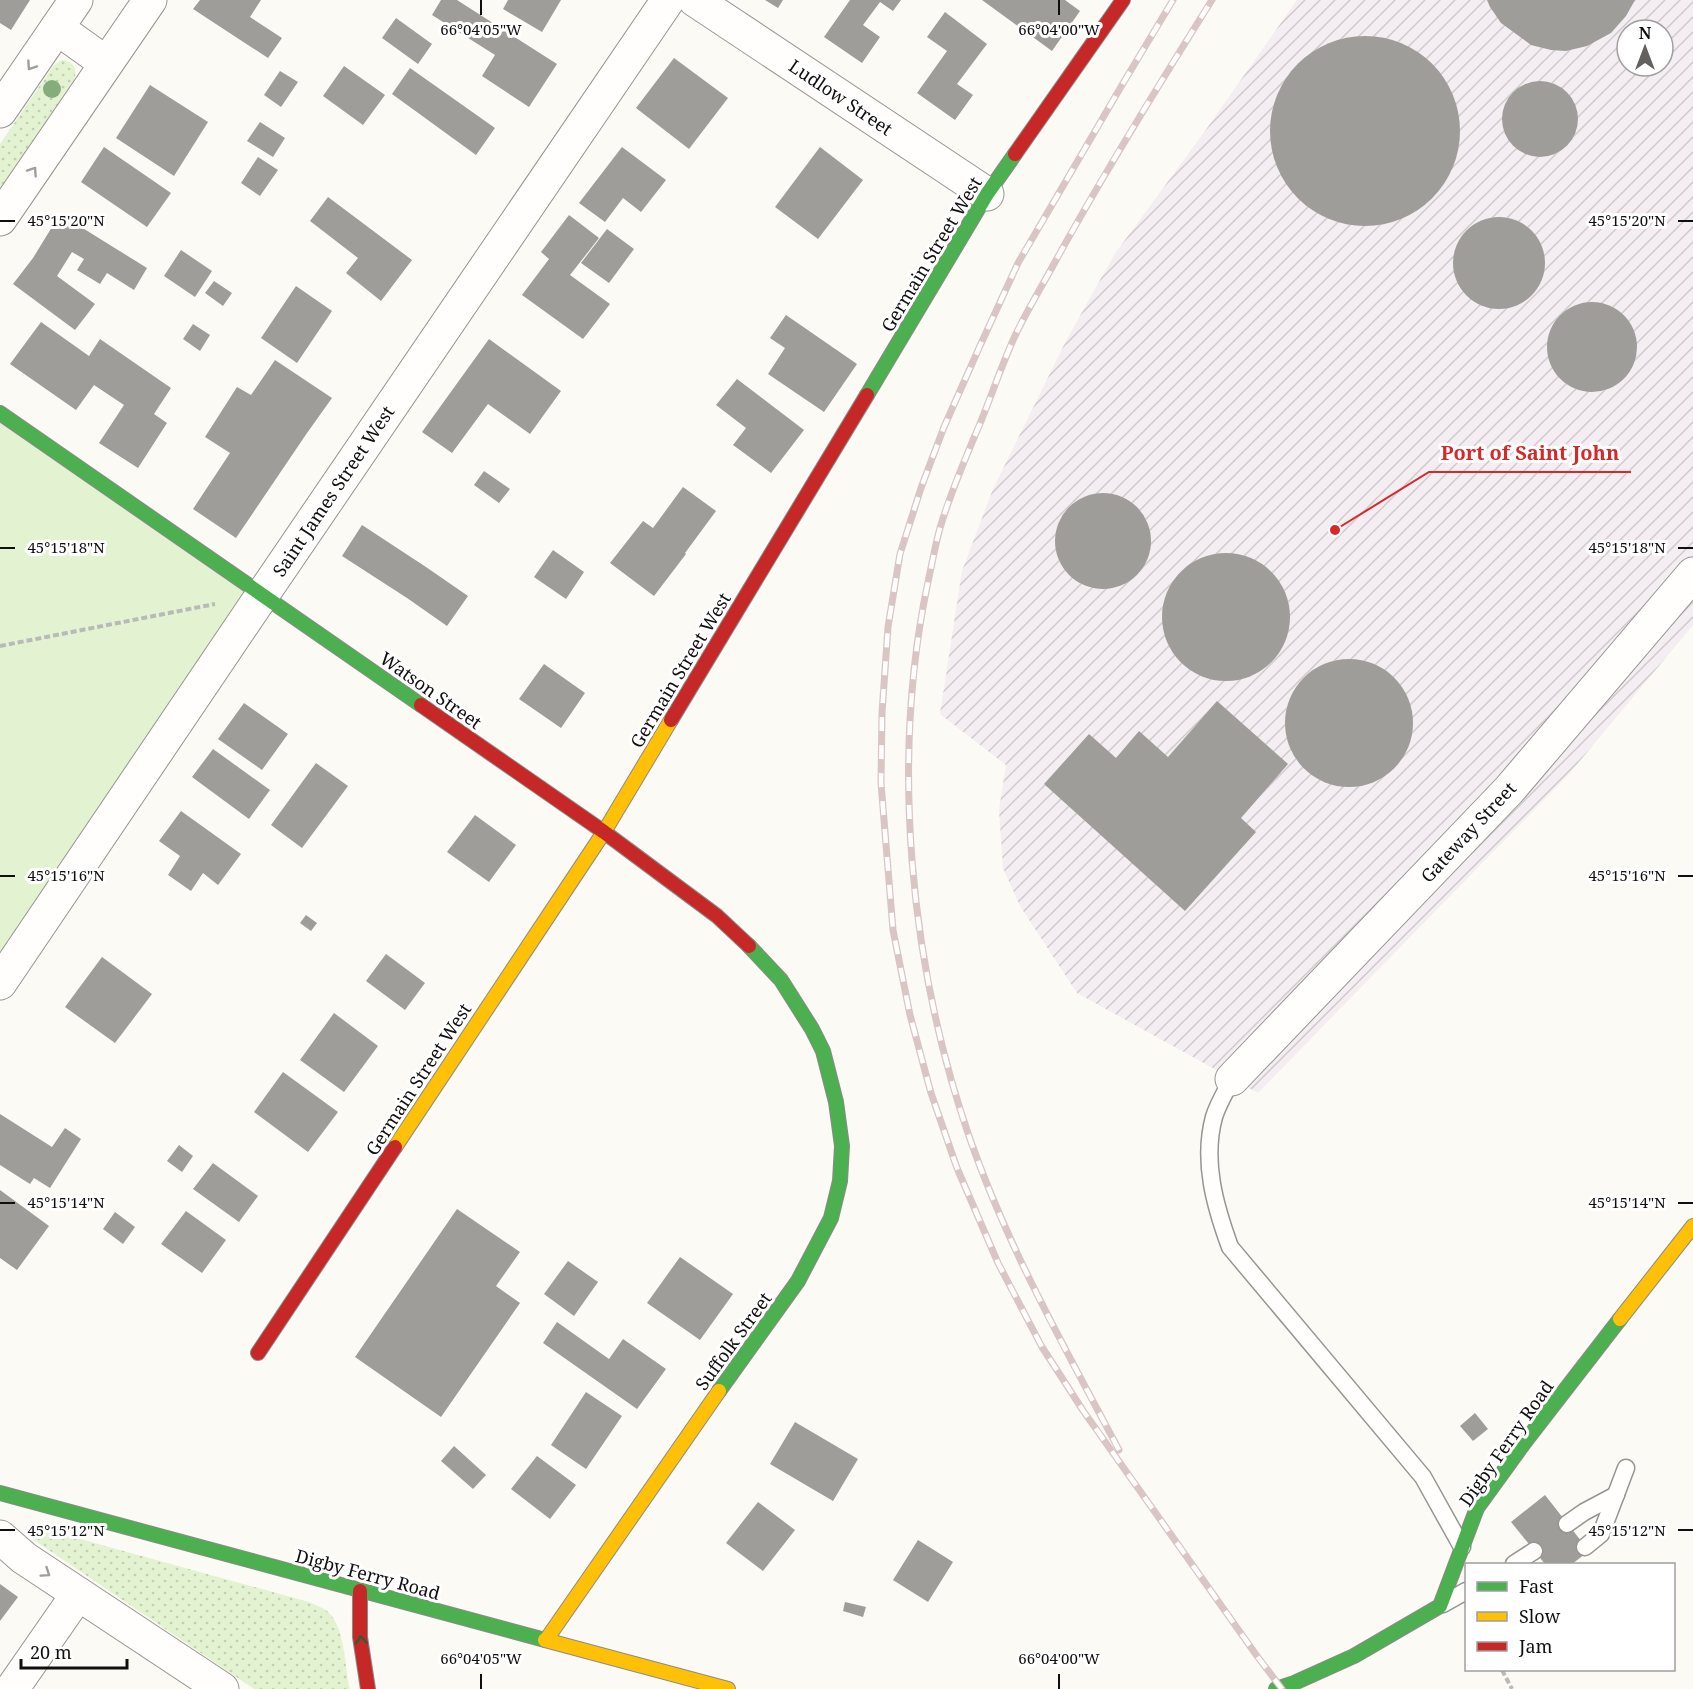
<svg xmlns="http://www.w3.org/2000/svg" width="1693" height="1689" font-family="'Noto Serif',serif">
  <defs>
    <pattern id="industrial-furrows" width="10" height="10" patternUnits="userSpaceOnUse" patternTransform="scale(1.5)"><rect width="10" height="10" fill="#f4edf1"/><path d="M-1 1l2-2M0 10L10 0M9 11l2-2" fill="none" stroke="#d0cacd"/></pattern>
    <pattern id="grass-dots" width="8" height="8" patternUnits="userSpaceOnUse" patternTransform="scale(1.5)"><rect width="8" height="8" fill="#e3f3d2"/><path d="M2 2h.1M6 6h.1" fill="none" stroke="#c2cfb3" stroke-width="1.8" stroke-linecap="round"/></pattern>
  </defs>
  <rect width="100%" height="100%" fill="#fcfaf4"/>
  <path fill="url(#industrial-furrows)" fill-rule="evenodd" d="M1297,0H1693V625L1569,774L1258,1093L1077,993L1020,906L1003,868L999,810L1006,765L940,714L962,571L993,489L1066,341L1114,255L1205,131ZM1627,30H1663V66H1627Z"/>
  <g fill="url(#grass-dots)">
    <path d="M62,60C73,61 78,68 74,80L0,189V144L54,65Z"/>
    <path d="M33,1526L309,1602C315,1605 322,1607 327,1611C346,1627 344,1666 350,1689H254L31,1538L27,1535L26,1530L29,1527Z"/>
  </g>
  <path fill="#e3f3d2" d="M0,413L263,594L0,983Z"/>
  <g fill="#9f9d99">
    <path d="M0,0H30L11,30L0,23Z"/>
    <path d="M200,0H261L250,17L282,38L268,58L193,9Z"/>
    <path d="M441,0H457L557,64L529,107L482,76L495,55L432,15Z"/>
    <path d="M508,0H561L542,32L503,9Z"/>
    <path d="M765,0H783L778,8Z"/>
    <path d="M850,0H901L893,11L880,2L863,25L880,37L862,63L824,37Z"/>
    <path d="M982,0H1065L1080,11L1052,51Z"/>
    <path d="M1487,0H1635L1626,16L1611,33L1587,46L1566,51L1551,50L1531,45L1501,23L1490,7Z"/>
    <path d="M945,12L987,44L957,84L973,95L955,120L917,93L947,51L927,37Z"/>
    <path d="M396,18L432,44L418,64L382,38Z"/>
    <circle cx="1365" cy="131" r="95"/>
    <path d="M674,58L728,98L689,149L636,108Z"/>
    <path d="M344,66L385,95L363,125L323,96Z"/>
    <path d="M410,68L495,128L476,155L392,94Z"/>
    <path d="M280,71L298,82L281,107L264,95Z"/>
    <circle cx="1540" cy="119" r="38"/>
    <path d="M150,85L208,122L174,176L116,138Z"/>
    <path d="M260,122L285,138L273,157L247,141Z"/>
    <path d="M104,147L171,193L147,227L81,182Z"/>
    <path d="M622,147L666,180L641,212L623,198L605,222L579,203Z"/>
    <path d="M820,147L863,180L818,239L775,207Z"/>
    <path d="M258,157L278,170L260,196L241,183Z"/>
    <path d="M328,197L412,260L381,301L346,273L358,258L310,221Z"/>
    <path d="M60,214L147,268L134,290L107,273L100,284L77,270L84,259L72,252L57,276L95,304L75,330L13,284L33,258Z"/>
    <path d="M569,215L599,238L570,275L610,304L583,339L522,295L549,259L541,252Z"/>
    <circle cx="1499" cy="263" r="46"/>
    <path d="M607,229L634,249L609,283L581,263Z"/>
    <path d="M181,250L212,271L195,297L164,276Z"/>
    <path d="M214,281L232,293L223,306L205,293Z"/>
    <path d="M296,286L332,311L297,363L261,338Z"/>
    <circle cx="1592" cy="347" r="45"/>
    <path d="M786,315L857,364L824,412L768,374L785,348L770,338Z"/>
    <path d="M41,322L89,356L100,339L171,388L154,414L167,423L138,468L99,443L124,405L94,385L76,410L10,364Z"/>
    <path d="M193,324L210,335L200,351L183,339Z"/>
    <path d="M489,339L561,391L530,434L488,404L452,453L422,432Z"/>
    <path d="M275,360L332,398L307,433L236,538L193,509L230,453L205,437L237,387L251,395Z"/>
    <path d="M737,379L804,430L771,473L733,445L746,428L716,405Z"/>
    <path d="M484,471L510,489L499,503L474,485Z"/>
    <path d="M683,487L716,511L685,553L686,554L654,596L610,563L643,521L653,528Z"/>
    <circle cx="1103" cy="541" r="48"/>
    <path d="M362,525L426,567L468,596L447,626L407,598L342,556Z"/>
    <path d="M553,550L584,572L566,599L534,577Z"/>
    <circle cx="1226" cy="617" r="64"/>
    <circle cx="1349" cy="723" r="64"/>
    <path d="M544,664L585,693L561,728L519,699Z"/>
    <path d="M1217,701L1288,764L1241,818L1256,832L1185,911L1044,784L1089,734L1116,758L1139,731L1168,757Z"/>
    <path d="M244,703L288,734L262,770L218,739Z"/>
    <path d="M213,749L270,790L249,819L192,777Z"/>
    <path d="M316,763L348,786L302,848L271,825Z"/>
    <path d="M181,811L241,854L218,885L203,873L191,891L168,875L180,856L159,841Z"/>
    <path d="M475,815L516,845L489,882L447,852Z"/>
    <path d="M306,915L317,923L311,931L300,923Z"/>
    <path d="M386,954L425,983L405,1010L366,981Z"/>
    <path d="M102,957L152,994L115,1043L65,1007Z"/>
    <path d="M334,1013L378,1046L344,1092L300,1060Z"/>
    <path d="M283,1072L338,1112L308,1152L254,1112Z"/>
    <path d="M0,1114L52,1147L65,1128L81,1139L50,1188L34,1178L30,1184L0,1165Z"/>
    <path d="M179,1145L193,1156L182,1172L167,1161Z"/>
    <path d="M213,1163L258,1196L239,1222L193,1189Z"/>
    <path d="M0,1190L49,1226L17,1270L0,1258Z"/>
    <path d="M457,1209L520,1252L496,1286L520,1303L441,1417L355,1357Z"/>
    <path d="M186,1211L226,1240L202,1273L161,1244Z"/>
    <path d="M115,1212L135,1227L123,1244L103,1229Z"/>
    <path d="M680,1257L733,1294L700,1340L647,1303Z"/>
    <path d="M568,1261L598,1282L574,1316L544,1294Z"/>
    <path d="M557,1322L609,1359L623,1339L666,1369L637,1409L543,1343Z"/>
    <path d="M586,1392L622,1416L586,1469L551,1445Z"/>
    <path d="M1475,1413L1488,1429L1473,1441L1460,1426Z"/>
    <path d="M795,1422L858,1459L833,1501L770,1464Z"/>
    <path d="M454,1446L486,1475L473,1489L441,1461Z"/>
    <path d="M537,1456L576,1485L550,1519L511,1489Z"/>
    <path d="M1545,1495L1589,1551L1572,1564H1545L1511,1522Z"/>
    <path d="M758,1502L795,1530L763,1571L726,1543Z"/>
    <path d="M918,1540L953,1562L928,1602L893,1580Z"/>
    <path d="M0,1584L18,1597L0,1621Z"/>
    <path d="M845,1602L866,1607L863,1617L843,1611Z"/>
  </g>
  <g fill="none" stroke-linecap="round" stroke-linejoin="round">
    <g stroke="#969592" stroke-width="19">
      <g id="lane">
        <path d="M1232,1079C1226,1091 1218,1104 1214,1117C1202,1161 1215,1206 1230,1247L1423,1477L1462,1547"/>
        <path d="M1567,1524L1584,1512L1616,1495"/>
        <path d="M1585,1547L1601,1534L1626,1468"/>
        <path d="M1514,1564L1534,1551"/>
        <path d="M1443,1604L1466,1591"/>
      </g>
    </g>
    <g stroke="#969592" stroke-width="35">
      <g id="street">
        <path d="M695,0L987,194"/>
        <path d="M57,28L106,63"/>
        <path d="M0,111L76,0"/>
        <path d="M0,219L150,0"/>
        <path d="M0,983L263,594L668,0"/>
        <path d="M1232,1079L1509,790L1693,574"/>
        <path d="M0,1537L24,1558L222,1689"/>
        <path d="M12,1689L78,1594"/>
      </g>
    </g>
    <g stroke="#8c8b89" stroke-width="16">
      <g id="fast">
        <path d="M867,395L987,194L1015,154"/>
        <path d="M0,413L421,705"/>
        <path d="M719,1391L798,1281L831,1218L840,1181L842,1146L836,1102L823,1051L812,1029L781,980L749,946"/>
        <path d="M0,1493L545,1640"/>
        <path d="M1276,1689L1294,1683L1354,1656L1440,1606L1477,1508L1524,1443L1620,1319"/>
      </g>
    </g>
    <g stroke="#8c8b89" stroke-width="16">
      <g id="slow">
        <path d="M395,1147L604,832L671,720"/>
        <path d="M1620,1319L1693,1226"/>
        <path d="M545,1640L728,1689"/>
        <path d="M546,1640L719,1391"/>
      </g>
    </g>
    <g stroke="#8c8b89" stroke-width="16">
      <g id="jam">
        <path d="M1015,154L1123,0"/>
        <path d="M421,705L604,832L717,916L749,946"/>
        <path d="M671,720L867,395"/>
        <path d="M258,1353L395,1147"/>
        <path d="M360,1591V1637L368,1689"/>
      </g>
    </g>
    <g stroke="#b9b9b8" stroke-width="4" stroke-dasharray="6 3" stroke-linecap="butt">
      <path d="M0,646L215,604"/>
      <path d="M1502,1670L1512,1689"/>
    </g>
    <use href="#lane" stroke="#fffefd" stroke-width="16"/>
    <use href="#street" stroke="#fffefd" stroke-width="33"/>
    <use href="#fast" stroke="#4caf50" stroke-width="14"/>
    <use href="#slow" stroke="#ffc107" stroke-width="14"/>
    <use href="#jam" stroke="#c62828" stroke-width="14"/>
    <g stroke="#d9c5c4" stroke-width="7">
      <g id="rail">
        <path d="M1173,0L1122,85L1018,263L979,348L944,427L921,488L900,554L888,627L882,713L881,783L893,930L910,1015L931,1093L957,1168L998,1263L1042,1347L1084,1412L1257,1656L1282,1689"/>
        <path d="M1119,1450C1065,1348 1008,1248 970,1139C910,967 890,761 928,582C932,564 935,546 940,528C950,494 965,459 979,426C991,397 1001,367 1014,338C1026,312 1041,288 1055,262C1104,173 1158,86 1212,0"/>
      </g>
    </g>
    <use href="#rail" stroke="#fff" stroke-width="4.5" stroke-dasharray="14" stroke-linecap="butt"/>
  </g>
  <circle fill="#85ac7c" cx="52" cy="89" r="9"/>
  <defs><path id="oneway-chevron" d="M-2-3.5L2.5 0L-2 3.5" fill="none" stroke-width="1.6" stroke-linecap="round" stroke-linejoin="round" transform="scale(1.5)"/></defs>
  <g stroke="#9f9e9e">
    <use href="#oneway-chevron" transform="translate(31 66) rotate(124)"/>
    <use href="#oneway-chevron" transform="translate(33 171) rotate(-56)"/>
    <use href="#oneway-chevron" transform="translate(46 1573) rotate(34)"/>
  </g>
  <use stroke="#2e5f30" href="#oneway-chevron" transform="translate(361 1640) rotate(-95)"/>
  <path fill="none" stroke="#0f0f0f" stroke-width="2" d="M481,0V15M1059,0V15M0,221H15M1678,221H1693M0,548H15M1678,548H1693M0,876H15M1678,876H1693M0,1203H15M1678,1203H1693M0,1530H15M1678,1530H1693M481,1674V1689M1059,1674V1689"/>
  <g text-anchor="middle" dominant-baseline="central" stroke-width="6" stroke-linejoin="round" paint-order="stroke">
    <g font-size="18" fill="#0f0f0f" stroke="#fff">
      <text transform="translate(841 97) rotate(34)">Ludlow Street</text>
      <text transform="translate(931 254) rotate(-59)">Germain Street West</text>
      <text transform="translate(333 491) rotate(-56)">Saint James Street West</text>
      <text transform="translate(680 670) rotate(-59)">Germain Street West</text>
      <text transform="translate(431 690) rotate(35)">Watson Street</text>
      <text transform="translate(1468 832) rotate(-47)">Gateway Street</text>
      <text transform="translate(418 1079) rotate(-57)">Germain Street West</text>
      <text transform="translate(733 1341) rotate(-54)">Suffolk Street</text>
      <text transform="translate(1506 1443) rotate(-55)">Digby Ferry Road</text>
      <text transform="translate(368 1574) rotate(15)">Digby Ferry Road</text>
    </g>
  </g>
  <g font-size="15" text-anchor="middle" fill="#0f0f0f" stroke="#fff" stroke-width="6" stroke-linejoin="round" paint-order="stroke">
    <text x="481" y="35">66°04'05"W</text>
    <text x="1059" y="35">66°04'00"W</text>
    <text x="66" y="226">45°15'20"N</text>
    <text x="1627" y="226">45°15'20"N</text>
    <text x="66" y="553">45°15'18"N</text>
    <text x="1627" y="553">45°15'18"N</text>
    <text x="66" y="881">45°15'16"N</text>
    <text x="1627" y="881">45°15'16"N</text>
    <text x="66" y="1208">45°15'14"N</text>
    <text x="1627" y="1208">45°15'14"N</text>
    <text x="66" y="1536">45°15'12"N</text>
    <text x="1627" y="1536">45°15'12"N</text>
    <text x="481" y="1664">66°04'05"W</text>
    <text x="1059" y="1664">66°04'00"W</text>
  </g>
  <path fill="none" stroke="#d62828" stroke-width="2" d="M1335 530L1429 472H1631"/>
  <circle fill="#d62828" stroke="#fff" stroke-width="2" cx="1335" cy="530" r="6"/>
  <g font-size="20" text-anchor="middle" font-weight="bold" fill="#d62828" stroke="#fff" stroke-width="6" stroke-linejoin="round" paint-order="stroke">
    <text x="1530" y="460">Port of Saint John</text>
  </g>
  <rect x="1465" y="1563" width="210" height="108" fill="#ffffff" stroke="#9f9f9f" stroke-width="1.5"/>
  <rect x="1477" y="1582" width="30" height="9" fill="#4caf50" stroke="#9f9f9f" stroke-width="1.5"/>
  <text x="1519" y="1593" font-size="18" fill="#0f0f0f">Fast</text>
  <rect x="1477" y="1612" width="30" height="9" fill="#ffc107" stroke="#9f9f9f" stroke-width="1.5"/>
  <text x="1519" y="1623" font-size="18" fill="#0f0f0f">Slow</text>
  <rect x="1477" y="1642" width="30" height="9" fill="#c62828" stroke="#9f9f9f" stroke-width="1.5"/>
  <text x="1519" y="1653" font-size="18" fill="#0f0f0f">Jam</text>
  <g transform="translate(1645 48)"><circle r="28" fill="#ffffff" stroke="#9f9f9f" stroke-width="1.5"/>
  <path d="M0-4.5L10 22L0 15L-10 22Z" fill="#62615f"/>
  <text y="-9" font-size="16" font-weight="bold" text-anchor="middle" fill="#0f0f0f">N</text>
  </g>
  <path d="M21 1659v9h106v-9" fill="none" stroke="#0f0f0f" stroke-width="3"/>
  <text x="30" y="1659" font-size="18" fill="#0f0f0f" stroke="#ffffff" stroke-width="4.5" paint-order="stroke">20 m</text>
</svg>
